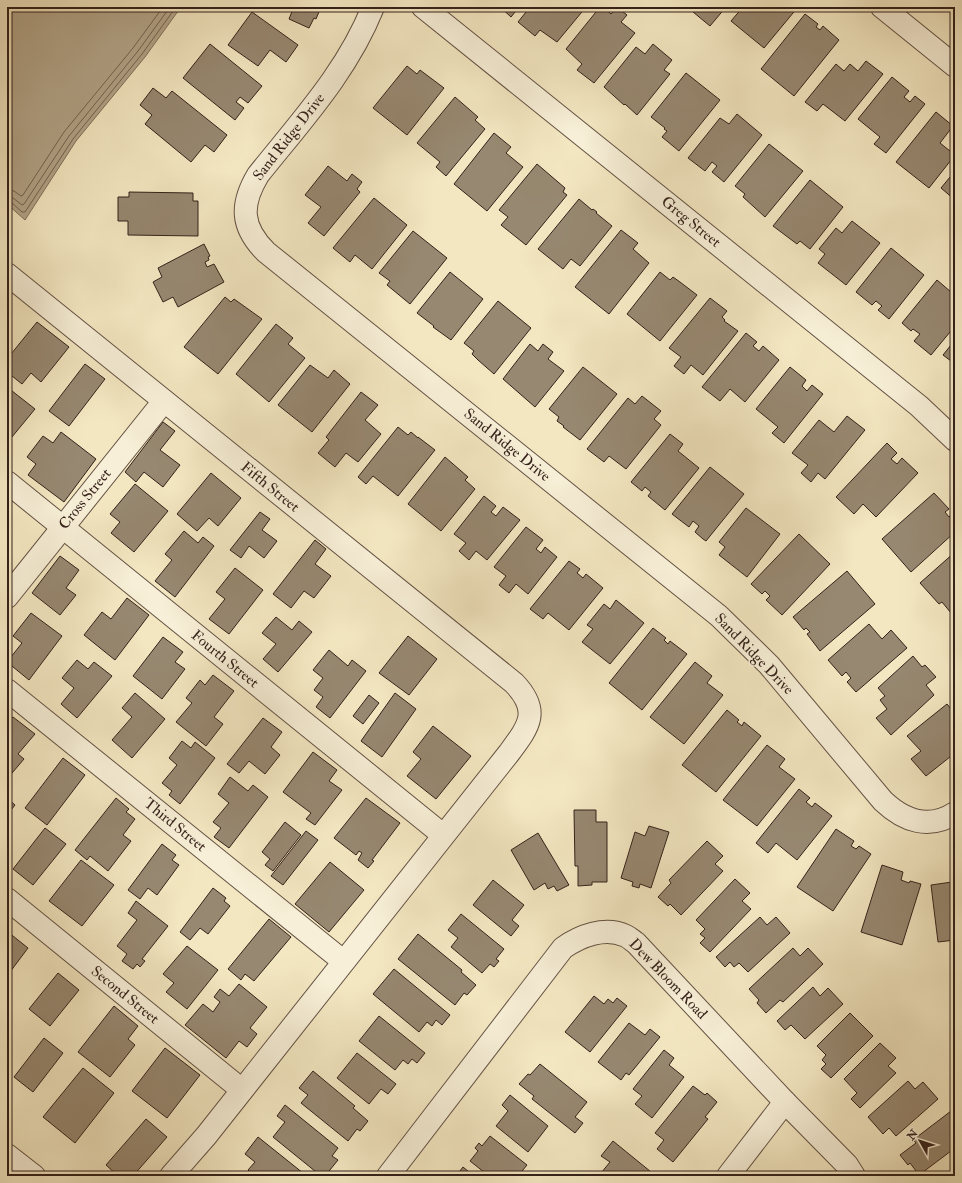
<svg xmlns="http://www.w3.org/2000/svg" width="962" height="1183" font-family="'IM FELL Double Pica',serif">
  <rect width="100%" height="100%" fill="#f3e7c1"/>
  <filter id="stains"><feTurbulence type="fractalNoise" baseFrequency=".005" numOctaves="4"/><feColorMatrix values="0 0 0 0 .2 0 0 0 0 .09 0 0 0 0 .02 0 0 0 .5 -.17"/></filter>
  <radialGradient id="worn" r=".72"><stop offset=".6" stop-color="#630" stop-opacity="0"/><stop offset="1" stop-color="#630" stop-opacity=".3"/></radialGradient>
  <path fill="#b2a488" stroke="#80705c" d="M7,7H181L145,57L76,141L25,220L7,204Z"/>
  <g fill="none" stroke-linecap="round" stroke-linejoin="round">
    <g stroke="#736251" stroke-width="1">
      <path d="M7,190L14,191L21,196L23,195L64,132L133,48L163,7"/>
      <path d="M7,196L13,198L22,205L24,204L69,136L138,51L170,7"/>
      <path d="M7,201L11,202L22,212H25L73,139L142,54L176,7"/>
    </g>
  </g>
  <g fill="#978871" stroke="#34211a">
    <path d="M287,7H321L316,19L314,18L309,28L289,19L293,9Z"/>
    <path d="M500,7H519L511,17Z"/>
    <path d="M530,7H586L557,42L540,30L535,36L518,22Z"/>
    <path d="M600,7H603L611,14L617,7L627,15L621,22L635,33L594,83L577,70L582,64L566,49Z"/>
    <path d="M687,7H726L710,26Z"/>
    <path d="M743,7H798L764,48L731,21Z"/>
    <path d="M252,12L298,45L286,62L270,50L258,66L228,45Z"/>
    <path d="M805,14L818,24L816,27L820,30L823,26L839,40L794,96L761,69Z"/>
    <path d="M210,44L262,86L248,103L240,97L236,102L244,108L235,120L183,78Z"/>
    <path d="M653,44L672,60L664,70L670,74L637,115L625,104L624,105L604,87L636,47L645,54Z"/>
    <path d="M866,61L883,74L845,121L823,104L817,111L805,102L836,64L844,71L850,64L858,71Z"/>
    <path d="M407,66L417,74L420,70L444,88L407,135L373,108Z"/>
    <path d="M686,73L720,100L679,151L662,137L667,131L664,129L665,128L651,117Z"/>
    <path d="M892,77L909,91L904,97L910,102L915,96L925,104L886,153L874,144L880,137L858,119Z"/>
    <path d="M153,88L166,98L172,91L227,135L214,152L205,145L191,162L145,124L152,115L140,105Z"/>
    <path d="M455,97L478,117L475,120L485,129L446,176L436,167L440,162L417,143Z"/>
    <path d="M936,112L953,126L940,143L955,155L929,188L896,162Z"/>
    <path d="M737,114L762,135L724,182L712,172L717,166L712,162L705,171L688,158L720,118L729,124Z"/>
    <path d="M494,133L511,147L506,153L523,167L487,211L454,184Z"/>
    <path d="M769,144L803,171L765,217L743,197L745,194L735,186Z"/>
    <path d="M537,164L565,188L563,192L567,195L526,245L501,225L508,217L499,210Z"/>
    <path d="M328,166L347,181L352,174L362,182L357,189L360,192L324,236L308,223L321,207L305,195Z"/>
    <path d="M955,171V200L941,188Z"/>
    <path d="M810,180L843,207L810,249L800,241L797,244L773,226Z"/>
    <path d="M129,192L193,193V201H198V236L128,235V221H118V197H129Z"/>
    <path d="M374,198L407,225L372,269L355,255L350,262L333,248Z"/>
    <path d="M579,199L592,210L593,209L597,212L596,213L612,226L580,266L571,259L563,269L538,249Z"/>
    <path d="M852,221L880,243L846,285L818,263L825,254L819,249L836,228L842,233Z"/>
    <path d="M621,230L638,243L633,249L649,263L609,314L575,287Z"/>
    <path d="M413,231L447,258L410,304L387,285L390,281L379,273Z"/>
    <path d="M204,244L210,256L208,257L209,260L205,262L207,267L214,264L224,282L178,307L173,297L163,302L153,282L162,277L158,268Z"/>
    <path d="M891,248L924,275L889,319L878,310L882,306L876,301L872,305L856,292Z"/>
    <path d="M450,272L483,299L451,340L433,327L434,326L417,313Z"/>
    <path d="M660,272L670,280L673,277L680,282L697,295L660,341L627,314Z"/>
    <path d="M937,280L951,292L955,288V326L931,355L914,341L920,334L913,329L911,331L902,323Z"/>
    <path d="M225,297L231,302L234,299L262,319L218,374L184,347Z"/>
    <path d="M710,298L727,311L722,317L725,320L724,321L738,331L703,375L691,365L684,374L674,366L681,357L669,348Z"/>
    <path d="M498,301L531,328L494,374L478,360L472,354L474,351L464,343Z"/>
    <path d="M7,315L11,319L7,324Z"/>
    <path d="M37,322L69,347L41,382L31,373L22,384L7,372V359Z"/>
    <path d="M276,324L293,338L288,344L305,358L269,402L236,374Z"/>
    <path d="M746,333L757,342L753,346L759,351L763,346L779,360L745,402L730,389L720,401L702,387Z"/>
    <path d="M955,340V364L943,355Z"/>
    <path d="M530,344L538,351L543,344L553,352L548,359L564,371L535,407L503,379Z"/>
    <path d="M85,364L105,379L69,426L49,411Z"/>
    <path d="M310,365L328,378L334,370L350,384L312,432L278,405Z"/>
    <path d="M583,367L617,394L580,440L563,427L564,426L557,421L559,417L549,409Z"/>
    <path d="M790,367L806,380L802,386L807,391L812,385L823,394L784,443L772,433L778,427L756,409Z"/>
    <path d="M7,387L35,409L7,443Z"/>
    <path d="M361,392L378,405L365,420L381,434L358,462L346,453L335,467L318,453L329,440L326,437Z"/>
    <path d="M642,396L661,411L654,419L661,425L626,469L609,456L604,462L587,449L628,398L635,404Z"/>
    <path d="M847,416L865,430L825,479L818,473L811,482L801,473L808,465L792,453L819,420L834,432Z"/>
    <path d="M163,422L175,431L160,450L180,465L163,487L144,472L136,482L125,472Z"/>
    <path d="M398,427L408,435L411,432L418,438V437L435,450L398,496L373,476L366,484L358,477Z"/>
    <path d="M61,432L96,459L64,502L28,475L36,464L27,457L43,436L53,443Z"/>
    <path d="M670,434L683,444L678,451L699,468L665,510L648,496L651,492L645,487L642,491L631,482Z"/>
    <path d="M887,443L897,453L891,459L897,464L902,458L918,473L876,517L863,504L854,514L836,497Z"/>
    <path d="M445,457L468,477L465,480L475,489L441,531L408,504Z"/>
    <path d="M710,467L744,494L706,541L703,539L695,532L699,526L693,521L689,527L672,514Z"/>
    <path d="M211,473L241,498L218,526L209,518L197,531L177,514Z"/>
    <path d="M135,484L168,511L134,552L111,533L120,522L110,514Z"/>
    <path d="M934,493L949,509L945,512L949,517L952,514L955,517V532L911,572L882,539Z"/>
    <path d="M484,496L496,506L491,512L496,516L503,507L520,520L487,560L476,551L469,560L459,551L466,543L454,534Z"/>
    <path d="M746,508L780,534L747,577L719,555L725,547L719,542Z"/>
    <path d="M260,512L270,519L262,530L277,541L264,558L249,546L241,558L230,550Z"/>
    <path d="M526,527L543,540L536,549L541,553L545,547L557,557L528,594L516,584L509,593L499,585L506,576L494,567Z"/>
    <path d="M184,531L198,543L203,537L214,546L175,597L155,581L172,560L165,554Z"/>
    <path d="M799,534L830,564L782,615L766,600L770,596L765,591L762,594L751,584Z"/>
    <path d="M315,540L326,549L315,564L331,576L314,598L304,591L291,608L273,594Z"/>
    <path d="M955,552V609L951,613L942,602L939,604L920,583Z"/>
    <path d="M60,556L79,570L66,588L76,595L60,615L32,593Z"/>
    <path d="M569,561L580,569L577,573L583,578L586,574L603,588L569,630L548,613L543,619L530,609Z"/>
    <path d="M235,568L263,590L229,634L209,619L225,599L216,592Z"/>
    <path d="M847,571L875,604L820,651L807,634L810,632L806,628L804,630L793,617Z"/>
    <path d="M127,598L149,615L115,660L84,635L102,612L111,619Z"/>
    <path d="M616,600L644,623L610,664L582,642L593,629L587,625L604,604L610,609Z"/>
    <path d="M31,613L62,636L29,680L7,662L22,643L13,636Z"/>
    <path d="M276,617L292,630L299,621L312,632L278,672L263,659L276,644L262,633Z"/>
    <path d="M869,624L882,639L891,630L907,648L856,692L847,682L851,678L846,672L842,676L828,660Z"/>
    <path d="M653,628L666,638L664,640L668,644L670,641L687,654L642,710L609,683Z"/>
    <path d="M408,636L437,659L409,695L379,673Z"/>
    <path d="M163,637L183,652L175,662L185,669L162,699L133,676Z"/>
    <path d="M329,650L348,666L352,660L366,671L330,718L316,707L323,697L314,690L323,678L313,670Z"/>
    <path d="M913,656L922,667L925,665L936,677L926,685L934,695L891,735L876,718L887,709L880,700L885,696L878,688Z"/>
    <path d="M77,660L88,669L94,662L112,676L77,718L61,704L74,688L62,678Z"/>
    <path d="M695,662L712,676L707,683L723,695L684,744L650,717Z"/>
    <path d="M213,675L234,691L214,717L223,724L206,746L176,722L192,703L186,698L200,680L205,685Z"/>
    <path d="M135,693L165,719L132,758L112,740L132,717L122,708Z"/>
    <path d="M395,693L416,709L382,757L361,741Z"/>
    <path d="M369,695L379,703L363,724L353,716Z"/>
    <path d="M947,704L955,714V753L926,776L911,759L921,751L907,736Z"/>
    <path d="M727,710L739,720L737,722L742,726L744,722L761,736L716,792L682,765Z"/>
    <path d="M13,717L35,734L18,754L24,759L7,779V724Z"/>
    <path d="M263,718L282,732L271,747L280,755L265,774L249,761L239,773L227,764Z"/>
    <path d="M433,726L471,756L436,799L407,776L421,759L413,752Z"/>
    <path d="M182,741L191,748L195,742L215,758L180,804L169,795L172,791L162,783L177,765L169,758Z"/>
    <path d="M767,745L785,759L779,767L795,779L757,826L723,800Z"/>
    <path d="M313,752L337,770L329,781L342,790L315,825L306,819L311,813L283,792Z"/>
    <path d="M63,758L85,775L47,825L25,808Z"/>
    <path d="M230,777L248,791L253,785L268,797L229,848L214,837L221,828L213,822L229,803L218,794Z"/>
    <path d="M799,789L810,798L806,802L812,807L815,803L832,816L797,860L776,843L768,853L756,843Z"/>
    <path d="M7,798L15,805L7,815Z"/>
    <path d="M116,798L129,809L126,812L135,819L123,835L131,841L108,871L90,856L87,860L75,850Z"/>
    <path d="M366,798L400,823L372,860L374,861L368,868L358,860L362,853L359,851L356,855L334,838Z"/>
    <path d="M574,810H596V822H607V882H592V885L578,886V866H575Z"/>
    <path d="M285,822L301,835L273,871L265,865L270,859L262,852Z"/>
    <path d="M649,826L669,832L651,888L640,884L639,888L632,886L633,882L621,878L635,832L645,836Z"/>
    <path d="M45,828L66,844L33,885L13,869Z"/>
    <path d="M836,829L854,841L851,846L856,849L859,846L871,854L833,911L797,887Z"/>
    <path d="M306,831L318,840L283,885L271,876Z"/>
    <path d="M538,833L569,885L557,891L554,886L548,889L545,883L534,890L511,850Z"/>
    <path d="M707,841L723,856L715,864L723,871L681,915L670,904L668,906L658,897L671,883L669,880Z"/>
    <path d="M162,844L176,855L172,860L179,865L157,895L148,888L140,899L128,890Z"/>
    <path d="M81,860L114,885L82,926L49,901Z"/>
    <path d="M330,862L364,890L329,932L295,904Z"/>
    <path d="M882,865L903,872L901,880L909,883L910,881L921,884L902,945L861,932Z"/>
    <path d="M735,879L750,893L742,901L751,909L710,952L700,943L705,938L700,934L705,929L696,920Z"/>
    <path d="M493,880L524,905L512,920L519,926L511,936L473,905Z"/>
    <path d="M952,882L955,883V940L938,942L931,885Z"/>
    <path d="M213,888L226,898L224,901L230,906L208,934L200,928L190,940L180,932Z"/>
    <path d="M136,901L168,926L142,959L145,961L140,967L137,964L133,969L122,961L127,954L117,946L137,920L128,913Z"/>
    <path d="M461,914L504,949L496,959L499,961L494,967L490,964L482,973L451,947L458,938L448,930Z"/>
    <path d="M760,917L767,925L776,917L790,933L748,972L739,963L734,967L730,962L725,967L716,957Z"/>
    <path d="M269,919L291,937L254,981L245,974L241,980L228,969Z"/>
    <path d="M8,932L28,948L7,976V933Z"/>
    <path d="M418,934L462,970L461,972L476,985L467,995L464,993L455,1005L398,959Z"/>
    <path d="M187,946L218,970L187,1009L166,992L174,983L163,974Z"/>
    <path d="M793,948L800,956L808,948L823,964L783,1002L780,1000L766,1013L757,1003L759,1000L749,989Z"/>
    <path d="M394,969L450,1015L442,1025L436,1020L432,1026L427,1022L419,1032L373,994Z"/>
    <path d="M58,973L79,990L50,1026L29,1009Z"/>
    <path d="M239,984L267,1007L250,1028L257,1034L247,1047L239,1041L226,1058L185,1025L203,1004L213,1012L220,1002L214,997L220,989L229,996Z"/>
    <path d="M813,987L820,996L828,988L843,1004L805,1039L791,1025L785,1030L777,1021Z"/>
    <path d="M594,996L604,1004L608,999L613,1003L617,998L627,1006L590,1052L565,1032Z"/>
    <path d="M114,1006L138,1026L128,1039L135,1045L110,1077L78,1052Z"/>
    <path d="M850,1013L873,1036L831,1078L821,1069L826,1064L822,1060L826,1055L817,1046Z"/>
    <path d="M379,1016L425,1053L417,1063L412,1059L408,1064L403,1060L395,1070L359,1041Z"/>
    <path d="M629,1023L645,1035L650,1029L660,1037L629,1075L626,1073L621,1080L598,1062Z"/>
    <path d="M44,1038L63,1053L33,1092L14,1077Z"/>
    <path d="M880,1043L896,1058L888,1066L896,1073L860,1108L851,1099L857,1093L844,1079Z"/>
    <path d="M165,1048L200,1075L167,1118L132,1091Z"/>
    <path d="M664,1050L674,1058L669,1065L684,1077L652,1118L635,1104L642,1096L633,1089Z"/>
    <path d="M357,1053L396,1084L388,1094L381,1089L369,1104L337,1078Z"/>
    <path d="M540,1064L587,1102L575,1117L583,1123L575,1133L532,1099L534,1096L519,1084L528,1074L530,1075Z"/>
    <path d="M83,1068L114,1093L75,1143L43,1117Z"/>
    <path d="M313,1071L355,1106L353,1108L368,1121L360,1131L357,1129L348,1141L301,1103L308,1095L299,1088Z"/>
    <path d="M908,1081L915,1089L923,1082L938,1099L896,1136L889,1128L883,1134L868,1117Z"/>
    <path d="M693,1086L705,1095L707,1093L717,1102L705,1117L708,1119L673,1162L657,1149L664,1140L655,1133Z"/>
    <path d="M510,1095L548,1126L528,1152L496,1126L508,1111L502,1105Z"/>
    <path d="M285,1105L338,1148L332,1156L338,1160L325,1176H321L273,1137L285,1122L277,1116Z"/>
    <path d="M955,1108V1148L919,1175L910,1163L908,1165L900,1155L916,1143L913,1140Z"/>
    <path d="M146,1119L167,1137L133,1176H118L106,1165Z"/>
    <path d="M490,1136L527,1165L518,1176H489L470,1161L478,1151L475,1148L479,1143L482,1146Z"/>
    <path d="M258,1137L303,1173L301,1176H255L248,1170L255,1162L245,1154Z"/>
    <path d="M613,1141L656,1176H604L601,1173L610,1162L601,1156Z"/>
    <path d="M463,1167L474,1176H456Z"/>
  </g>
  <g fill="none" stroke-linecap="round" stroke-linejoin="round">
    <g stroke="#645244" stroke-width="24">
      <g id="minor">
        <path d="M373,7C347,72 301,121 258,175C240,205 241,227 266,252L719,616L769,665L883,801C904,821 929,830 955,813"/>
        <path d="M423,7L919,406L955,440"/>
        <path d="M882,7L955,66"/>
        <path d="M7,274L514,683C541,711 529,726 509,753L206,1136L171,1176"/>
        <path d="M7,482L443,835"/>
        <path d="M7,597L164,401"/>
        <path d="M7,690L343,961"/>
        <path d="M7,899L242,1090"/>
        <path d="M7,1155L34,1176"/>
        <path d="M388,1176L563,948C580,936 605,926 626,936C630,938 633,941 636,943L785,1102L847,1165L854,1176"/>
        <path d="M728,1176L785,1102"/>
      </g>
    </g>
    <use href="#minor" stroke="#f7efd7" stroke-width="22"/>
  </g>
  <g text-anchor="middle" dominant-baseline="central" stroke-width="3" stroke-linejoin="round" paint-order="stroke">
    <g font-size="15" fill="#34211a" stroke="#f7efd7">
      <text transform="translate(289 137) rotate(-52)">Sand Ridge Drive</text>
      <text transform="translate(691 222) rotate(39)">Greg Street</text>
      <text transform="translate(507 445) rotate(39)">Sand Ridge Drive</text>
      <text transform="translate(270 487) rotate(39)">Fifth Street</text>
      <text transform="translate(85 499) rotate(-51)">Cross Street</text>
      <text transform="translate(754 654) rotate(46)">Sand Ridge Drive</text>
      <text transform="translate(225 659) rotate(39)">Fourth Street</text>
      <text transform="translate(175 825) rotate(39)">Third Street</text>
      <text transform="translate(668 979) rotate(46)">Dew Bloom Road</text>
      <text transform="translate(125 995) rotate(39)">Second Street</text>
    </g>
  </g>
  <rect width="962" height="1183" fill="none" stroke="#f3e7c1" stroke-width="24"/>
  <rect x="8" y="8" width="946" height="1167" fill="none" stroke="#34211a" stroke-width="2"/>
  <rect x="12" y="12" width="938" height="1159" fill="none" stroke="#34211a"/>
  <g transform="translate(920 1141) rotate(309)" stroke="#f7efd7" stroke-width="3" paint-order="stroke">
  <path d="M0-3L7 15L0 10L-7 15Z" fill="#34211a"/>
  <text y="-6" font-size="11" font-weight="bold" text-anchor="middle" fill="#34211a">N</text>
  </g>
  <rect width="100%" height="100%" filter="url(#stains)"/>
  <rect width="100%" height="100%" fill="url(#worn)"/>
</svg>
